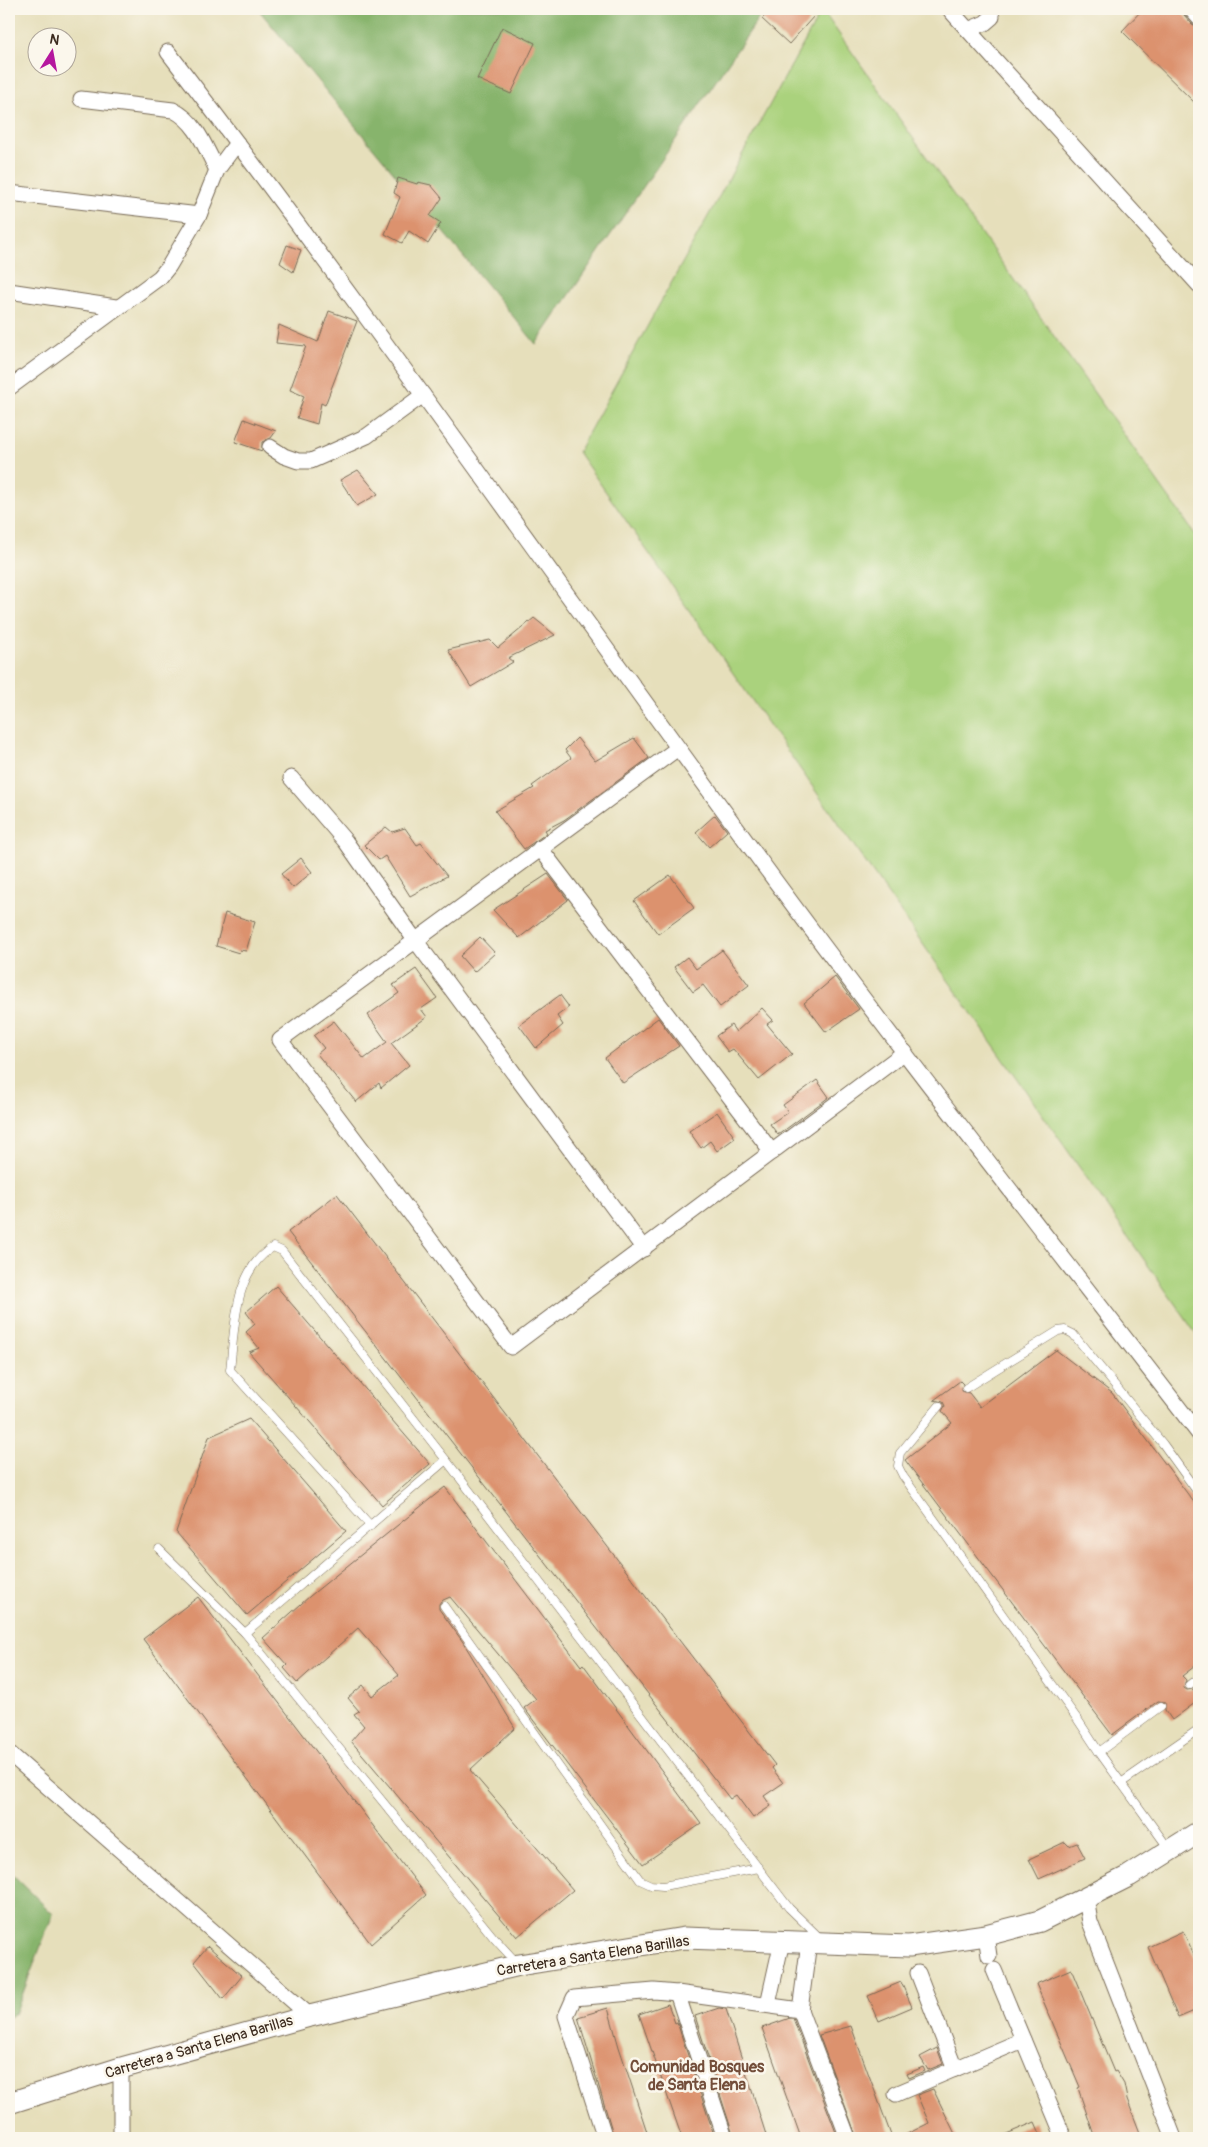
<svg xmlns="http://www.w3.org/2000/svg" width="1208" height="2147" font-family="Pangolin,sans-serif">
  <rect width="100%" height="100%" fill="#fbf7ec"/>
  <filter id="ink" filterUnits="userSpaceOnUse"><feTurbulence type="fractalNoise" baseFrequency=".02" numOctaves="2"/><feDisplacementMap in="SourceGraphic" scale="10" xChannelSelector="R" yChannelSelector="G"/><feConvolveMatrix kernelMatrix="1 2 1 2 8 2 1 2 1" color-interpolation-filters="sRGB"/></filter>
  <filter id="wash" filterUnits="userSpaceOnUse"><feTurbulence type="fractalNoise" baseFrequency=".0096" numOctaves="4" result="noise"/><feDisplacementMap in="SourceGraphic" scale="20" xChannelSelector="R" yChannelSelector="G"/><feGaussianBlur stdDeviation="1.12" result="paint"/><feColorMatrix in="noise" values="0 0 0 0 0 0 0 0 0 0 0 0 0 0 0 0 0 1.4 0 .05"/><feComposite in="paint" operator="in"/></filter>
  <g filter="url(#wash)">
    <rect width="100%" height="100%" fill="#e6dfbb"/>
    <path fill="#aad27d" stroke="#727e4e" d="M822,10L1199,540V1338L578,452Z"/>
    <g fill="#87b46c" stroke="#616f45">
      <path d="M258,9H765L536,344Z"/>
      <path d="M9,1871L53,1914L15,2014L9,2017Z"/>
    </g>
    <g id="blocks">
      <g fill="#dc926e">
        <path d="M771,9H807L814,16L789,44L762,19Z"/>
        <path d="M1143,9H1182L1184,15L1192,24L1199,27V107L1122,31Z"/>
        <path d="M502,27L535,43L511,94L477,79Z"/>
        <path d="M398,178L417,184L418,182L431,185L442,198L430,216L441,223L428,244L409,231L402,243L385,234L400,197L394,193Z"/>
        <path d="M287,245L301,250L293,272L280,263Z"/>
        <path d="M329,311L357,321L325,405L321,403L317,424L297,418L304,396L290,390L306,346L276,343L279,325L318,342Z"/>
        <path d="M244,419L276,431L271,438L262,442V451L235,442Z"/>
        <path d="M358,470L378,494L357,506L340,480Z"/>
        <path d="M534,618L555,635L508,658L513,662L471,687L448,650L490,640L498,648Z"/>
        <path d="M577,738L595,761L634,738L649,758L564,820L545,830L547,833L524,849L495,811L534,788L532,786L571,758L565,750Z"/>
        <path d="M715,815L727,831L709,847L696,832Z"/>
        <path d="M386,827L392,832L405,828L417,845L421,843L447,876L410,896L385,856L379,860L364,845Z"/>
        <path d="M301,858L312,872L293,888L281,874Z"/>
        <path d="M548,874L568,900L519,938L493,910Z"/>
        <path d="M670,875L694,908L658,934L634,901Z"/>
        <path d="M225,913L255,922L246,951L240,950L239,953L216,946Z"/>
        <path d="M480,937L495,953L474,972L460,956Z"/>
        <path d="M722,950L749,985L720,1007L703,985L693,992L674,967L687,957L696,969Z"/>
        <path d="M416,969L437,998L421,1009L427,1017L391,1043L409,1065L381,1088L379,1083L356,1102L317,1054L324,1048L314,1036L334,1021L364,1059L387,1042L368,1015L399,993L393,985Z"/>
        <path d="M835,977L859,1009L826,1032L804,1003Z"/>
        <path d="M560,995L569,1007L557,1016L563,1025L536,1048L519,1025Z"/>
        <path d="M762,1008L773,1020L767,1024L792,1054L759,1080L733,1049L728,1052L716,1036L731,1025L736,1032Z"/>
        <path d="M658,1018L679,1046L623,1083L605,1058Z"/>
        <path d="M817,1080L829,1097L778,1135L770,1124L788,1112L783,1105Z"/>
        <path d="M717,1112L735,1138L717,1151L710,1141L701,1148L689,1131Z"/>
        <path d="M337,1194L775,1765L772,1768L783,1783L764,1796L771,1806L753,1818L736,1795L730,1799L288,1232Z"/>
        <path d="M276,1286L430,1464L382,1505L249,1352L259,1348L246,1332L255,1324L246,1312Z"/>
        <path d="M1056,1350L1112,1393L1199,1509V1663L1182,1676L1186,1680L1184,1688L1187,1690L1193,1689L1199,1700L1172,1720L1165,1710V1702L1158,1701L1112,1735L905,1460L952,1423L942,1411L945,1406L943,1402L934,1400L960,1381L963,1384L962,1391L969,1393L980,1407Z"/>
        <path d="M249,1419L346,1531L247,1615L176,1532L209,1437Z"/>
        <path d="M445,1487L581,1666L583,1664L701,1824L643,1864L524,1708L536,1699L450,1597L441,1601L439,1604V1609L463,1642L515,1728L470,1770L573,1890L517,1937L351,1741L364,1726L354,1714L359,1711L348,1698L363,1685L372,1696L399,1675L358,1628L297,1683L284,1668L287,1665L263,1638L310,1596Z"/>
        <path d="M198,1597L426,1895L371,1944L143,1639Z"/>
        <path d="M1065,1842L1069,1846L1077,1843L1085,1858L1039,1879L1029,1859Z"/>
        <path d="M1183,1931L1199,1967V2009L1178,2018L1148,1947Z"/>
        <path d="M208,1946L242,1976L223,1999L194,1962Z"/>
        <path d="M1071,1969L1114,2072L1116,2071L1124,2084L1127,2099L1142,2138H1095L1078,2088L1080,2087L1036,1984Z"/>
        <path d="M901,1982L912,2007L879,2021L868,1996Z"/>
        <path d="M668,2004L675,2023L677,2022L715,2138H682L639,2014Z"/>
        <path d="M608,2008L619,2047L649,2138L614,2137L578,2017Z"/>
        <path d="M719,2008L726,2009L767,2138H734L695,2016Z"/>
        <path d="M790,2018H793L838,2138H801L762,2028Z"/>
        <path d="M851,2026L859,2048L892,2138H857L819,2035Z"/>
        <path d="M937,2048L943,2064L928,2070L920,2057Z"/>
        <path d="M923,2067L925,2071L909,2078L907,2074Z"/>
        <path d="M933,2089L957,2138H899L929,2123L917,2095Z"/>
        <path d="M1035,2122L1042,2138H997Z"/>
      </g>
    </g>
  </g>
  <g filter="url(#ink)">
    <use href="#blocks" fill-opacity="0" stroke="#776955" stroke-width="1"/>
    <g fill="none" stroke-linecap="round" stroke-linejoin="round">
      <g stroke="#776955" stroke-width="9">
        <g id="lane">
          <path d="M966,1388L1058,1331L1065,1330L1073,1334L1163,1444L1199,1494"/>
          <path d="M939,1406L900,1453L898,1466L903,1476L1078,1720L1099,1752L1161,1706"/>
          <path d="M371,1526L230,1370C235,1329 233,1271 273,1247L282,1251L446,1460L789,1908L821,1939"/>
          <path d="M159,1549L245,1633L494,1938L516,1962"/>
          <path d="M444,1606L640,1880L651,1885L663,1886L759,1868"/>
          <path d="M245,1633L446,1460"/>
          <path d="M1189,1685L1199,1677"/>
          <path d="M1099,1752L1169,1849"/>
          <path d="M1121,1783L1199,1729"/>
        </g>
      </g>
      <g stroke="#776955" stroke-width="17">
        <g id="street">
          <path d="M952,9L951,11L968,30L1199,285"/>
          <path d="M1191,9L1199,18"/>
          <path d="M968,30L985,23L992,17"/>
          <path d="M168,52C372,318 564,593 762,863C904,1056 1053,1244 1199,1434"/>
          <path d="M81,99L173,110C197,122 205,147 217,170"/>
          <path d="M9,193L199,215"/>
          <path d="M9,291L116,307"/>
          <path d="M9,388L160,277L169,266L199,215L217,170L237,143"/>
          <path d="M270,447L284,456L298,461H311L367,436L423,395"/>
          <path d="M678,748L280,1040L511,1347L905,1052"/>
          <path d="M291,778L346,842L415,940L644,1249"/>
          <path d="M540,848L772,1152"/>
          <path d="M9,1753L310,2016"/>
          <path d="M1086,1898L1090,1922L1174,2138"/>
          <path d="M986,1935L989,1956"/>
          <path d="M994,1970L1064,2138"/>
          <path d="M918,1973L955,2069"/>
          <path d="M768,2004L782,1941"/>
          <path d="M800,2010L809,1942"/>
          <path d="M121,2068V2138"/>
          <path d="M896,2094L1023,2040"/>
          <path d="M605,2138L566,2016L574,1998L654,1991L677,1993"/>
          <path d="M725,2138L677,1993L800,2010L848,2138"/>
        </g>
      </g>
      <g stroke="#776955" stroke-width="23">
        <path id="secondary" d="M9,2103L121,2068L310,2016L519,1965L684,1938L909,1946L986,1935L1040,1921L1129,1876L1199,1832"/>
      </g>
      <use href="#lane" stroke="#fff" stroke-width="8"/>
      <use href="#street" stroke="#fff" stroke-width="15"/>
      <use href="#secondary" stroke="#fff" stroke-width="21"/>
    </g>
  </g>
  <g text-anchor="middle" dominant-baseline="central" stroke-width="5" stroke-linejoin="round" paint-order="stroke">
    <g font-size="15" fill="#3b2a1e" stroke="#fbf7ec">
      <text transform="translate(593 1956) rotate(-9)">Carretera a Santa Elena Barillas</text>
      <text transform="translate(199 2047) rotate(-16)">Carretera a Santa Elena Barillas</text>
    </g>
    <g font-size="16" font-weight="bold" fill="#734e3a" stroke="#fbf7ec">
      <text x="697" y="2067">Comunidad Bosques<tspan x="697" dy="18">de Santa Elena</tspan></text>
    </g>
  </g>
  <rect width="1208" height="2147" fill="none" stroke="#fbf7ec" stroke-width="30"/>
  <g transform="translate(52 52) rotate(11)"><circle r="24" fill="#fbf7ec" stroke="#aea59a"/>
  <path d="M0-4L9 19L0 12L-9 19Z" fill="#b5179e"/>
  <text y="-8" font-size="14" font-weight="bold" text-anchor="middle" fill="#3b2a1e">N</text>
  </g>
</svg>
